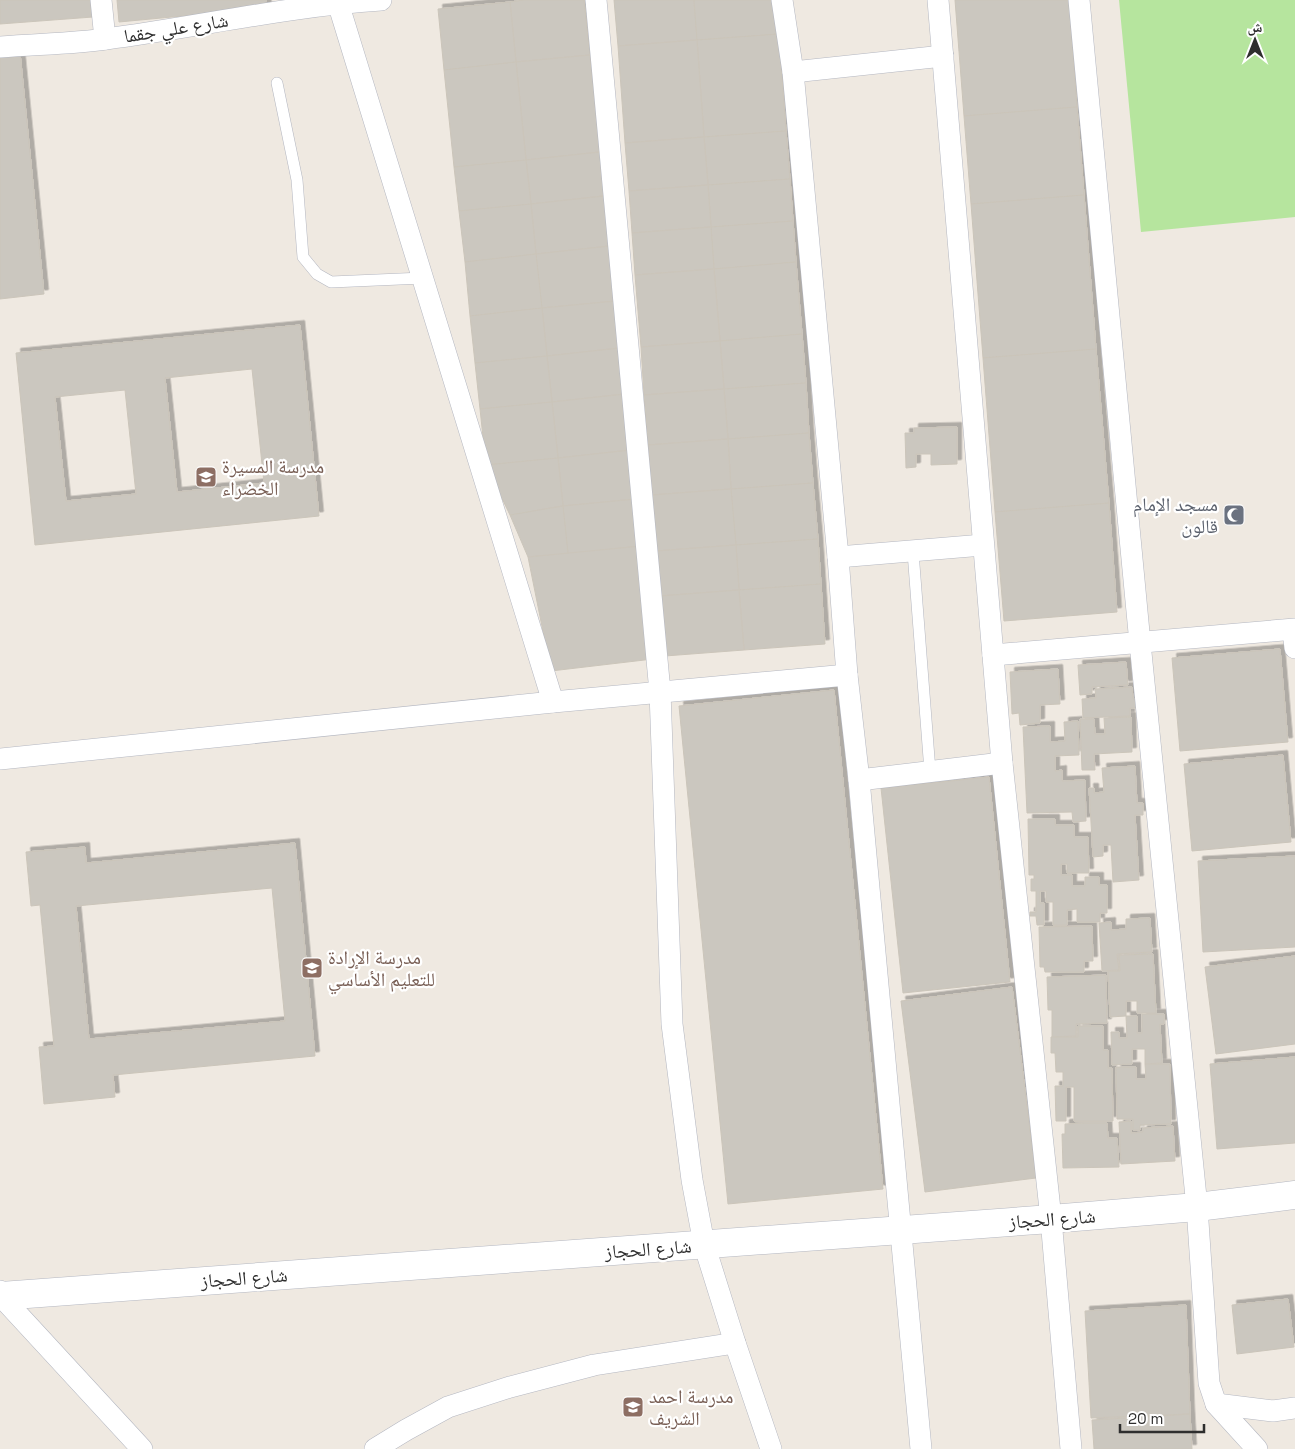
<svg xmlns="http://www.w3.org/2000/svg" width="1295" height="1449" font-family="'Space Grotesk','Noto Naskh Arabic',sans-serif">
  <defs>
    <filter id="shadow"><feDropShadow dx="4.5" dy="-4.5" stdDeviation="0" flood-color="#0004"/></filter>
  </defs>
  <rect width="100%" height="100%" fill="#efe9e1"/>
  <path fill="#b6e59e" d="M1119,0H1295V217L1141,232Z"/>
  <g fill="#cbc7bf" stroke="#cbc5ba" fill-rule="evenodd" filter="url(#shadow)">
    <path d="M0,0H91L93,17L0,24Z"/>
    <path d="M117,0H266L267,8L119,22Z"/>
    <path d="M524,0H584L590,55L516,62L510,2Z"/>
    <path d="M614,0H694L697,40L618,46Z"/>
    <path d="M694,0H776L779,34L697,40Z"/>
    <path d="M955,0H1069L1077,107L964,116Z"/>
    <path d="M510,2L516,62L444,70L438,9Z"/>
    <path d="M779,34L786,131L704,137L697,40Z"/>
    <path d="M697,40L704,137L625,143L618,46Z"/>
    <path d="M20,53L44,294L0,299V55Z"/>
    <path d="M590,55L600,152L526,160L516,62Z"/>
    <path d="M516,62L526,160L454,167L444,70Z"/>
    <path d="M1077,107L1084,195L971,204L964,116Z"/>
    <path d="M786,131L790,179L708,185L704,137Z"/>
    <path d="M704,137L708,185L629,191L625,143Z"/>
    <path d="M600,152L604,196L531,204L526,160Z"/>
    <path d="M526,160L531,204L459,211L454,167Z"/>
    <path d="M790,179L793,221L711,227L708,185Z"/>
    <path d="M708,185L711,227L632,233L629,191Z"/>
    <path d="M1084,195L1096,349L983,358L971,204Z"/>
    <path d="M604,196L610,246L536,254L531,204Z"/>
    <path d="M531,204L536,254L465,262L459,211Z"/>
    <path d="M793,221L796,262L714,269L711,227Z"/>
    <path d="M711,227L714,269L635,275L632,233Z"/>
    <path d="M610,246L616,301L542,308L536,254Z"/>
    <path d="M536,254L542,308L470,316L465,262Z"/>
    <path d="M796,262L802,334L720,341L714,269Z"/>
    <path d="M714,269L720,341L641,347L635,275Z"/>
    <path d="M616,301L620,348L547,356L542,308Z"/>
    <path d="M542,308L547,356L475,363L470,316Z"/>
    <path d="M300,325L319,516L35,545L16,353ZM252,369L264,483L177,492L165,378ZM125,390L136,494L66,501L55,397Z"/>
    <path d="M802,334L806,383L724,389L720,341Z"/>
    <path d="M720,341L724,389L644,395L641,347Z"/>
    <path d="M620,348L625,394L552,402L547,356Z"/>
    <path d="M1096,349L1109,503L995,512L983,358Z"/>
    <path d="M547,356L552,402L480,409L475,363Z"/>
    <path d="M806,383L809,433L728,439L724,389Z"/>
    <path d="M724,389L728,439L648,445L644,395Z"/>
    <path d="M625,394L631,450L558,458L552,402Z"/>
    <path d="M552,402L558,458L486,465L480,409Z"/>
    <path d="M957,427V464L931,465V454H916V467L906,468L905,433H914V428Z"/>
    <path d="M809,433L813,483L731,489L728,439Z"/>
    <path d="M728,439L731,489L652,495L648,445Z"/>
    <path d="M631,450L636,499L563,506L558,458Z"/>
    <path d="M558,458L563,506L510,515L486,465Z"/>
    <path d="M813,483L818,539L736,545L731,489Z"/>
    <path d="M731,489L736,545L656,551L652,495Z"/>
    <path d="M636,499L641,546L568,554L563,506Z"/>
    <path d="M1109,503L1117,612L1004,621L995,512Z"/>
    <path d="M563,506L568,554L528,557L510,515Z"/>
    <path d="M818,539L821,584L739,590L736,545Z"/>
    <path d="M736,545L739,590L660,596L656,551Z"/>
    <path d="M641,546L653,659L551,671L528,557Z"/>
    <path d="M821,584L825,644L744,650L739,590Z"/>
    <path d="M739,590L744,650L665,656L660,596Z"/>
    <path d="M1280,649L1288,742L1180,751L1172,658Z"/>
    <path d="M1126,662L1128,685L1092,687V694L1080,695L1078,665Z"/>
    <path d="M1058,669L1060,704L1040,705V723L1020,725L1019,713L1012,714L1010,672Z"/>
    <path d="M1132,687L1133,699H1139V708H1130V716L1083,718L1082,699L1096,698L1095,689Z"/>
    <path d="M834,690L883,1189L728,1204L679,706Z"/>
    <path d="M1131,717L1132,752L1094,754L1095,770H1082L1080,719H1094L1095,734H1105L1104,718Z"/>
    <path d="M1078,721L1079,755L1055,756V771L1062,770V781L1085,780L1086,821L1073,822L1072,812L1027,813L1023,727L1050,726V742L1065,741L1064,722Z"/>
    <path d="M1283,755L1291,842L1192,851L1184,764Z"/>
    <path d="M1135,766L1137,803H1143V815H1135L1139,880L1113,882L1111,845H1103V856L1093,857L1089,788H1094V793L1104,792L1102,768Z"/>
    <path d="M989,777L1010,982L903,993L881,788Z"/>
    <path d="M1028,819H1055V825H1074V837H1088L1089,873H1067V864H1061V875H1072V886H1085V877H1099V885H1107V913H1100V922H1077V909L1067,910V925H1053V902H1046V891H1040V903H1044V925H1037L1036,916H1030V912H1036V891H1031V879H1034V875H1029Z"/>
    <path d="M295,843L315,1056L113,1075L115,1097L44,1104L39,1047L54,1046L40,905L31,906L26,852L85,847L86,863ZM272,888L285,1021L89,1039L76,906Z"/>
    <path d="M1295,856V947L1203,952L1198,861Z"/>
    <path d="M1150,918L1152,952L1117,954L1119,970L1102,971L1099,923L1111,922V930L1126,929V919Z"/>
    <path d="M1092,926L1093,961H1084V972H1045L1044,967H1040L1039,927Z"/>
    <path d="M1153,954L1156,1013H1137V1001H1126V1016L1110,1017L1108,971H1120L1119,955Z"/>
    <path d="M1295,956V1044L1216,1054L1205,967Z"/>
    <path d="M1106,975L1107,1023L1076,1024V1036L1052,1037V1010H1048L1047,977Z"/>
    <path d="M1012,987L1036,1178L925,1192L901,1001Z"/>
    <path d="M1142,1014H1164V1024H1160L1162,1063L1145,1064V1049H1132V1064L1112,1065L1111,1032H1119V1038H1127L1126,1016H1137V1033H1142Z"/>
    <path d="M1078,1026H1103V1050H1108V1068H1112L1113,1121H1074V1087H1066V1121H1056L1055,1086H1063V1072H1056L1055,1053H1051V1037H1078Z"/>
    <path d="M1295,1057V1143L1217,1149L1210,1064Z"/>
    <path d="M1145,1064H1170L1171,1124L1140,1125V1130H1133V1119H1117L1116,1067H1136V1079H1146Z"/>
    <path d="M1131,1121V1133L1143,1132V1128L1173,1126L1175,1161L1121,1164L1119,1122Z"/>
    <path d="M1084,1123H1107L1108,1138H1117L1119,1167L1063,1168L1062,1134H1065V1124Z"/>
    <path d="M1288,1299L1294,1347L1237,1354L1232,1305Z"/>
    <path d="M1186,1305L1190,1414L1091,1418L1085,1311Z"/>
    <path d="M1190,1414L1192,1449H1094L1092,1420Z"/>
  </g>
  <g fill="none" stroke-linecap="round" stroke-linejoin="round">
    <g stroke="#b4b7c1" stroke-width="12">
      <g id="lane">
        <path d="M277,83L297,180L303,257L317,274L331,282L423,278"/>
        <path d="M913,552L930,771"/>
      </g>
    </g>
    <g stroke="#b4b7c1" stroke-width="22">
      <g id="street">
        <path d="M101,0L105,39"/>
        <path d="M596,0L660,692L672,1024L692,1180L704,1244L735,1343L771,1449"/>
        <path d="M782,0L793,72L838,557L847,675L859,780L921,1449"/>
        <path d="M938,0L1002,763L1051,1219L1071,1449"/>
        <path d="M1079,0L1140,643L1197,1207L1209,1383L1216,1404L1257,1449"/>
        <path d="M338,3L553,702"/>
        <path d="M0,47C35,44 71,44 106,39C198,27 288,6 381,0"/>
        <path d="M793,72L943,56"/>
        <path d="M838,557L983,545"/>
        <path d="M1293,630L1295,648"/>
        <path d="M993,655L1295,629"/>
        <path d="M0,759L553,702L847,675"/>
        <path d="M859,780L1002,763"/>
        <path d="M0,1291L1,1296L142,1449"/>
        <path d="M1216,1404L1273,1411L1295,1408"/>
        <path d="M375,1449L406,1430L448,1407L510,1387L594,1365L735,1343"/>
      </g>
    </g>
    <g stroke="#b4b7c1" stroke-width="29">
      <path id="secondary" d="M0,1296L1051,1219L1197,1207L1295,1195"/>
    </g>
    <use href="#lane" stroke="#fff" stroke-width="11"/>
    <use href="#street" stroke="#fff" stroke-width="21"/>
    <use href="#secondary" stroke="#fff" stroke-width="28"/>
  </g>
  <defs>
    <g id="school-square" transform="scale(1.125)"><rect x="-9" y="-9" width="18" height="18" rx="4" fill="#8d6e63" stroke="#fff"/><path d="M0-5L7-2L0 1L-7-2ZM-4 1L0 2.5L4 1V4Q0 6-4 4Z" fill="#fff"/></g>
    <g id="mosque-square" transform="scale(1.125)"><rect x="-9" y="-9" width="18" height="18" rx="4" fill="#6b7280" stroke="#fff"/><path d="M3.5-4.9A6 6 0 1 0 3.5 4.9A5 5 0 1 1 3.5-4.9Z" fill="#fff"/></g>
  </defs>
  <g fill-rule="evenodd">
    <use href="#school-square" x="206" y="477"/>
    <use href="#mosque-square" x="1234" y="515"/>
    <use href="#school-square" x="312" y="968"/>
    <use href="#school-square" x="633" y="1407"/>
  </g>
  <g text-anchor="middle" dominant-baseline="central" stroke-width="4.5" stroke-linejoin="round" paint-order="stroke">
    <g font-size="19" fill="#2e2e2e" stroke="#fff">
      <text transform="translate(176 28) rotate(-9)">شارع علي جقما</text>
      <text transform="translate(1052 1219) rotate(-4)">شارع الحجاز</text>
      <text transform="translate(648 1249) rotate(-4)">شارع الحجاز</text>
      <text transform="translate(244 1278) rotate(-4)">شارع الحجاز</text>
    </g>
    <g font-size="19" fill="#785e54" stroke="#fff" text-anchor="start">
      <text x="222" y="466">مدرسة المسيرة<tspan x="222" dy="22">الخضراء</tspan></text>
      <text x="328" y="957">مدرسة الإرادة<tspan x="328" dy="22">للتعليم الأساسي</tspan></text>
      <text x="649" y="1396">مدرسة احمد<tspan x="649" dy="22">الشريف</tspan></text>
    </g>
    <g font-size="19" fill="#5b616d" stroke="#fff" text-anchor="end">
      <text x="1218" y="504">مسجد الإمام<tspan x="1218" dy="22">قالون</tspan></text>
    </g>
  </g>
  <g transform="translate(1255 40)" stroke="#ffffff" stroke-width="4" paint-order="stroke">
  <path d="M0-4L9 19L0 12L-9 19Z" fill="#2e2e2e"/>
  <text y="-8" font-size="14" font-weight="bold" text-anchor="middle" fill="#2e2e2e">ش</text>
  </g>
  <path d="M1120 1424v8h84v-8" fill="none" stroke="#2e2e2e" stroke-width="2.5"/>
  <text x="1128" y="1424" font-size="15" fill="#2e2e2e" stroke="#ffffff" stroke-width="4" paint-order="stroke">20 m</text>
</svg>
